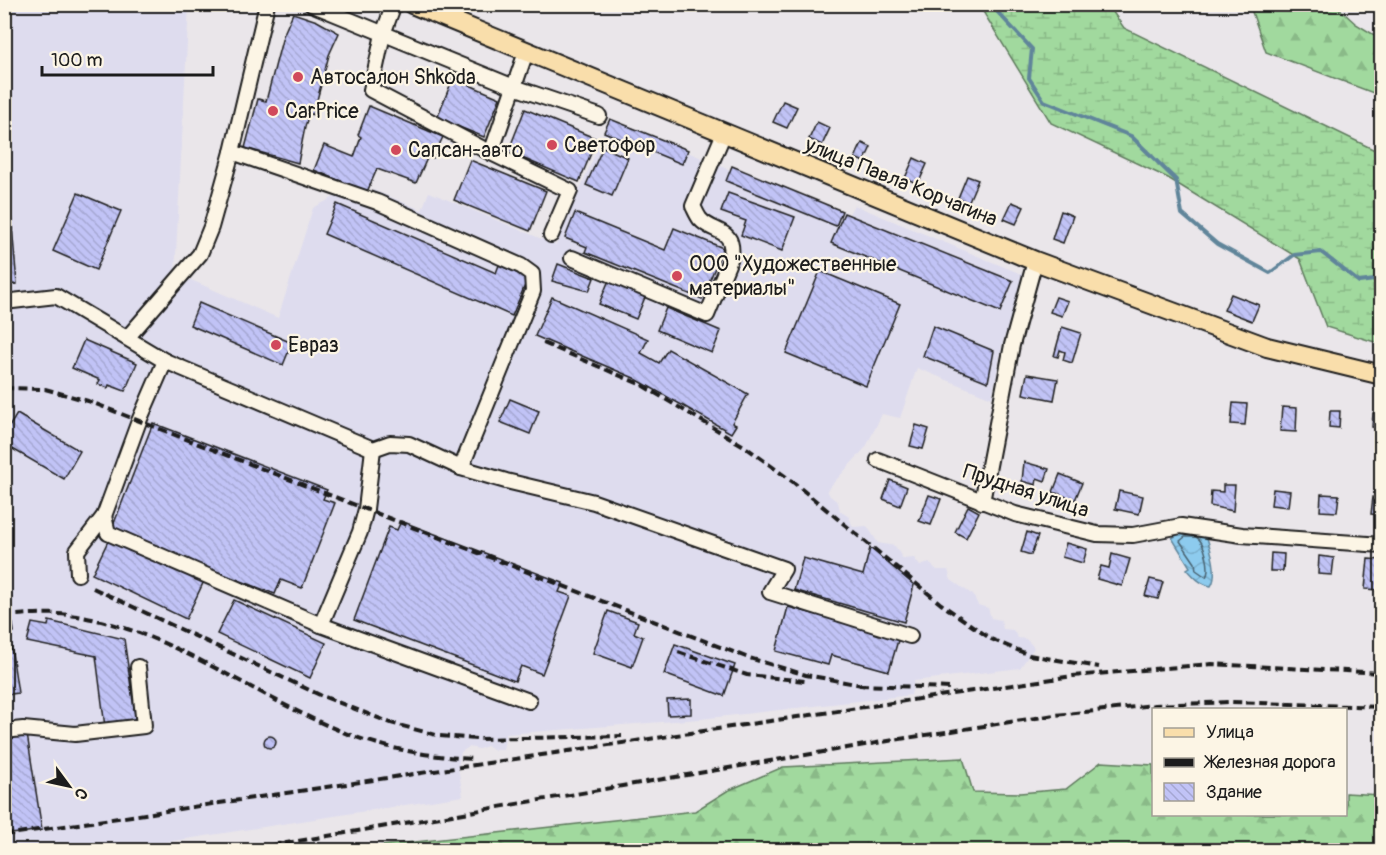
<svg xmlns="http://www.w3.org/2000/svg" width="1386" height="855" font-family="Pangolin,sans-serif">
  <defs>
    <pattern id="forest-firs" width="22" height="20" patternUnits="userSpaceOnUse" patternTransform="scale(1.5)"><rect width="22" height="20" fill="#a1d99e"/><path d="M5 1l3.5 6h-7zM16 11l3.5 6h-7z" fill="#8aba88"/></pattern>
    <pattern id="wetland-marsh" width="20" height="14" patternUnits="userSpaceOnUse" patternTransform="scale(1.5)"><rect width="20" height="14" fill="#a1d99e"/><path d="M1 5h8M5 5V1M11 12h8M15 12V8" fill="none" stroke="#8aba88"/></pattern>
    <pattern id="water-waves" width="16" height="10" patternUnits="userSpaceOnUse" patternTransform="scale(1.5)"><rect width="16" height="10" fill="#8dcbee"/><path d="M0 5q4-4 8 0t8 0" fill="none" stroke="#79aecc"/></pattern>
    <pattern id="building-back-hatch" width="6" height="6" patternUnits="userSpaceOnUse" patternTransform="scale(1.5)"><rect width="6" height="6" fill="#c1c3f6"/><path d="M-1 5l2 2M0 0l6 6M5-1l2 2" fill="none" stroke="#a5a7d2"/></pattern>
  </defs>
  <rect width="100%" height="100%" fill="#eae6ea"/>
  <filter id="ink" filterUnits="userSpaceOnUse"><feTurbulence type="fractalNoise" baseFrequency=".0167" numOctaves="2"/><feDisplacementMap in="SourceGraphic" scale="12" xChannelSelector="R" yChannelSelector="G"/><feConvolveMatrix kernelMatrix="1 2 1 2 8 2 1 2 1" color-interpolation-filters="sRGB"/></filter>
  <g filter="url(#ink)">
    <path fill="#dedcee" d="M5,5H189L175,273L278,318L313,208L338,195L367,205L373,190L422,210L429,192L556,245L610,119L730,170L732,166L849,214L854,205L1026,276L1003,341L992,398L917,368L900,418L882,414L866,447L827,490L830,496L838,502L840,511L849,517L853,527L867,526L878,543L895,546L903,559L914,558L920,566L929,563L937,570H948L951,580L973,595L978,605L988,608L991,618L1001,620L1003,629L1013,630L1018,638L1026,639L1031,644L1034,648L1029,655L1020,668L914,681L911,695L700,719L506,734L503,750H494L487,746L479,749L469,747L461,752L458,767L463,796L115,850H5Z"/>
    <g fill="url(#forest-firs)" stroke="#5e7a5d" stroke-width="1.5">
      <path d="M1240,5H1335L1356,24L1381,39V96L1266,52L1251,9Z"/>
      <path d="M963,758L973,792L1020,793L1066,789L1101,762L1153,765L1154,814H1346V793L1381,795V850H362L360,848L695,811L727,791L783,767Z"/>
    </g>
    <path fill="url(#wetland-marsh)" stroke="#5e7a5d" stroke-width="1.5" d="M979,5H1108L1124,28L1381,153V344L1326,327L1300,259L1168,178L1051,123Z"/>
    <path fill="url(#water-waves)" stroke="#60859a" stroke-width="1.5" d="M1184,531L1205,535L1207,538C1211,550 1219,575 1211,586C1200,584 1194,577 1187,569L1190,567L1172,538Z"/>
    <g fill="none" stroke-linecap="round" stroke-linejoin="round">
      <path stroke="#496270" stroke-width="1.5" d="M1196,537C1205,541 1211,570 1206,577L1196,570L1195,563L1180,541L1185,537Z"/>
      <path stroke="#60859a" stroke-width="4" d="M990,4L1032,49L1029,78L1044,101L1131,136L1176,180L1182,214L1217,244L1270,273L1294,255L1321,252L1359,282L1382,279"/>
    </g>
    <g fill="url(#building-back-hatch)" stroke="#1c1c1c" stroke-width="1.5">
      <path d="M293,13L317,21L339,33L329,55L313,115L309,113L305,127L298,163L245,148L258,99L266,101L283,36Z"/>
      <path d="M453,78L500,98L484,137L437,118Z"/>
      <path d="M783,101L797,107L787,128L773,122Z"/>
      <path d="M369,106L443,137L433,158L428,156L416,183L377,169L367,192L314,170L324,145L354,157L361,137L358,135Z"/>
      <path d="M525,109L597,139L579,182L508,152Z"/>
      <path d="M610,119L688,150L682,164L604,132Z"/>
      <path d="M817,122L830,128L822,145L809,139Z"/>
      <path d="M862,143L871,147L864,162L855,158Z"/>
      <path d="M603,147L628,158L612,196L586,185Z"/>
      <path d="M914,158L927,164L918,184L905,178Z"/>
      <path d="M470,160L546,191L530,231L454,200Z"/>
      <path d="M732,166L842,211L836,226L726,181Z"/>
      <path d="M967,176L978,180L968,203L958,198Z"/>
      <path d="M4,191H9L17,284L4,285Z"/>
      <path d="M78,193L121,211L96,270L53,251Z"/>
      <path d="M728,193L795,217L782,251L741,235L746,221L721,212Z"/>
      <path d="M1012,202L1024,207L1016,224L1004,219Z"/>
      <path d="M337,204L496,273L499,265L528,278L512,316L324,234Z"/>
      <path d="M1061,211L1073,216L1063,243L1052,239Z"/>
      <path d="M575,213L665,250L674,228L723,248L702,299L585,252L587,247L565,238Z"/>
      <path d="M844,213L1013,281L1000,312L831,243Z"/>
      <path d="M558,264L594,278L589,291L552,281Z"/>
      <path d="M820,271L900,304L866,386L786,353Z"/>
      <path d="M609,280L646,295L636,319L599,304Z"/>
      <path d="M1231,294L1259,305L1252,321L1224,310Z"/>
      <path d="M552,297L648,339L641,353L659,363L668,349L748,394L732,423L736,425L731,433L634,378L535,336Z"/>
      <path d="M1056,297L1068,301L1062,316L1050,312Z"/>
      <path d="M199,303L292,343L283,365L190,325Z"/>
      <path d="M666,308L721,331L712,353L657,330Z"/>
      <path d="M933,326L994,351L988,382L923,356Z"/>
      <path d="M1062,327L1081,333L1072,363L1063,360L1065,352L1060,350L1058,357L1054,356Z"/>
      <path d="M84,340L137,363L125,391L109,385L108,388L98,384L100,380L72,368Z"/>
      <path d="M1027,374L1058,379L1054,400L1023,394Z"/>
      <path d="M510,399L539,411L530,434L500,422Z"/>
      <path d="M1233,403L1247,404L1245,425L1231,424Z"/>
      <path d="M1282,407L1297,408L1296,432L1280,431Z"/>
      <path d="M1330,411H1340L1339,428L1329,427Z"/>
      <path d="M1373,413L1382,414V428L1372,427Z"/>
      <path d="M17,414L80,451L64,479L4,444V435Z"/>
      <path d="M153,423L327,490L323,499L335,503L302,588L281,580L275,594L111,531Z"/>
      <path d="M916,425L929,429L923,449L910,446Z"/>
      <path d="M1024,462L1049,469L1045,481L1037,478L1036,485L1022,481Z"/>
      <path d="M1060,474L1082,483L1075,500L1053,492Z"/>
      <path d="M890,480L907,487L900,506L883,499Z"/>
      <path d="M1223,485H1235L1233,511L1210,506L1211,491L1223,492Z"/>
      <path d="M1273,489L1290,491L1288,507L1271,505Z"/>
      <path d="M1119,491L1143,496L1139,514L1115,509Z"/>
      <path d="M1321,494L1339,495L1337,512L1320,511Z"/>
      <path d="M929,495L941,499L931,525L919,521Z"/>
      <path d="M1373,497L1382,498V515L1371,514Z"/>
      <path d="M968,506L979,512L966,538L955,532Z"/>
      <path d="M401,521L563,583L559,592L571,596L542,674L521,666L515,681L354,620L389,527L397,530Z"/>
      <path d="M1027,532L1038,536L1031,555L1021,552Z"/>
      <path d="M110,537L204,581L186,619L92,574Z"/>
      <path d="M1066,543L1087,549L1083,563L1062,557Z"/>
      <path d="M870,548L914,585L904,622L794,590L803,558L863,575Z"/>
      <path d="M1271,553L1284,554L1283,571H1270Z"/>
      <path d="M1112,554L1130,559L1122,586L1097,579L1101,566L1109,568Z"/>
      <path d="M1319,556L1334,558L1332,575L1318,574Z"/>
      <path d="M1368,559L1382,560L1380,590L1365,589Z"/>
      <path d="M1150,579L1163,582L1158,599L1145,596Z"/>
      <path d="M234,600L326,643L310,678L217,634Z"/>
      <path d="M788,607L899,637L889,671L831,655L828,665L776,651Z"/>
      <path d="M608,611L638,622L634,633L643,637L632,667L593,653Z"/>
      <path d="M49,621L124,639L136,722L105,727L96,656L27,642L32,623L48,626Z"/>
      <path d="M13,624L14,632L9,633L18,693L4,695V626Z"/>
      <path d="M675,644L735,665L724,696L664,674Z"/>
      <path d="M691,699V714L668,715L667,700Z"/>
      <path d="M27,734L42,830L4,835V738Z"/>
      <circle cx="270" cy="742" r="6"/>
    </g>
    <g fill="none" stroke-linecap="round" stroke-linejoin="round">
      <g stroke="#1c1c1c" stroke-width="18">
        <g id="minor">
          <path d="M311,4L514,87L599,116"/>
          <path d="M394,4L383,34L371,90L491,153"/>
          <path d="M526,52L491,153L570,191L551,235"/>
          <path d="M232,152L377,202L521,266L532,274L533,291L461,468"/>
          <path d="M572,258L707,315L731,257C735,227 713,234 700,219C697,215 695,210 693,206L724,133"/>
          <path d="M4,302L56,296L165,361L139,421L104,516L77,551L78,574"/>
          <path d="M127,338L200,254L211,227L232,152L267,4"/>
          <path d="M165,361L373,449L390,443L409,444L461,468L506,481L594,502L784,569L770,592L910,636"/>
          <path d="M878,460L1015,514L1097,534L1133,535L1181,526L1242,535L1382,545"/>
          <path d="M982,502L1012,345L1035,261"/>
          <path d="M104,516L108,533L321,625L529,701"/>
          <path d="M321,625L360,532L366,509L373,449"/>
          <path d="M4,731L23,729L75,734L144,726L138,667"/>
        </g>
      </g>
      <g stroke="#1c1c1c" stroke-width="22">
        <path id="major" d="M412,4L1035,261L1267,347L1382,375"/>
      </g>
      <use href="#minor" stroke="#fcf5e5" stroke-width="14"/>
      <use href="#major" stroke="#f9deab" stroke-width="18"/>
      <g stroke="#1c1c1c" stroke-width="4" stroke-dasharray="9 4.5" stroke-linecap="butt">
        <path d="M543,343L640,384L744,446L793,482L941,604L991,639L1029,655L1099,667"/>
        <path d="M4,388L45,389L88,401L746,657L806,675L867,686"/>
        <path d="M93,588L322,696L391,723L440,736L477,739L622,736"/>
        <path d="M4,616C28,614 54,612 77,616C177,633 260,701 353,736C392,750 433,757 474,759"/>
        <path d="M678,652L747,675L805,681"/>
        <path d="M859,685L952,688"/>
        <path d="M4,835L1073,676L1212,664L1382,673"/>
        <path d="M245,850L900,739L1055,715L1155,705L1230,702L1382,707"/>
      </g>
    </g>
  </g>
  <g fill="#d1495b" stroke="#fcf5e5" stroke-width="2">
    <circle cx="298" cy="77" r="6"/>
    <circle cx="273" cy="111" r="6"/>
    <circle cx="552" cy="145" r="6"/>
    <circle cx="396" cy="150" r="6"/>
    <circle cx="677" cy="276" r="6"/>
    <circle cx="276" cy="345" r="6"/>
  </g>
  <g text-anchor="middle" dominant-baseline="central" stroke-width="4.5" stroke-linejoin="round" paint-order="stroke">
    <g font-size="21" fill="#1c1c1c" stroke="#fcf5e5" text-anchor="start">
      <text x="310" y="77">Автосалон Shkoda</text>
      <text x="285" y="111">CarPrice</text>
      <text x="564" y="145">Светофор</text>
      <text x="408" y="150">Сапсан-авто</text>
      <text x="689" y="264">ООО "Художественные<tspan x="689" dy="24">материалы"</tspan></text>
      <text x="288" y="345">Евраз</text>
    </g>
    <g font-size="21" fill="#1c1c1c" stroke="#fcf5e5">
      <text transform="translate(901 182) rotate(22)">улица Павла Корчагина</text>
      <text transform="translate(1026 491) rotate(18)">Прудная улица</text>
    </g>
  </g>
  <rect width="1386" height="855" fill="none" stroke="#fcf5e5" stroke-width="24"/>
  <rect x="12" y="12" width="1362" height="831" fill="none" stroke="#1c1c1c" stroke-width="2" filter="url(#ink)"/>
  <rect x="1152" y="708" width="195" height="108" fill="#fcf5e5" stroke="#a29e95" stroke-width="1.5"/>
  <rect x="1164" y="728" width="30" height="9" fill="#f9deab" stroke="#a29e95" stroke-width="1.5"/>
  <text x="1206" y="738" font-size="18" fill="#1c1c1c">Улица</text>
  <rect x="1164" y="758" width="30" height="9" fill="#1c1c1c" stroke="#a29e95" stroke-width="1.5"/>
  <text x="1206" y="768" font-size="18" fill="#1c1c1c">Железная дорога</text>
  <rect x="1164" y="783" width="30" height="18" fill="url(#building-back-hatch)" stroke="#a29e95" stroke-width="1.5"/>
  <text x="1206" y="798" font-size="18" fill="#1c1c1c">Здание</text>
  <g transform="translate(69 786) rotate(123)" stroke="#fcf5e5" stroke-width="4.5" paint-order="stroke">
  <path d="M0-4.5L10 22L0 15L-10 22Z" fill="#1c1c1c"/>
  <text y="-9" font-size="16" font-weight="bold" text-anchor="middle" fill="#1c1c1c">С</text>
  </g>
  <path d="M42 66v9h171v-9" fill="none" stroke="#1c1c1c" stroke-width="3"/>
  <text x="51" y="66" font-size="18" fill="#1c1c1c" stroke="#fcf5e5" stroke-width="4.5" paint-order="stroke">100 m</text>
</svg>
